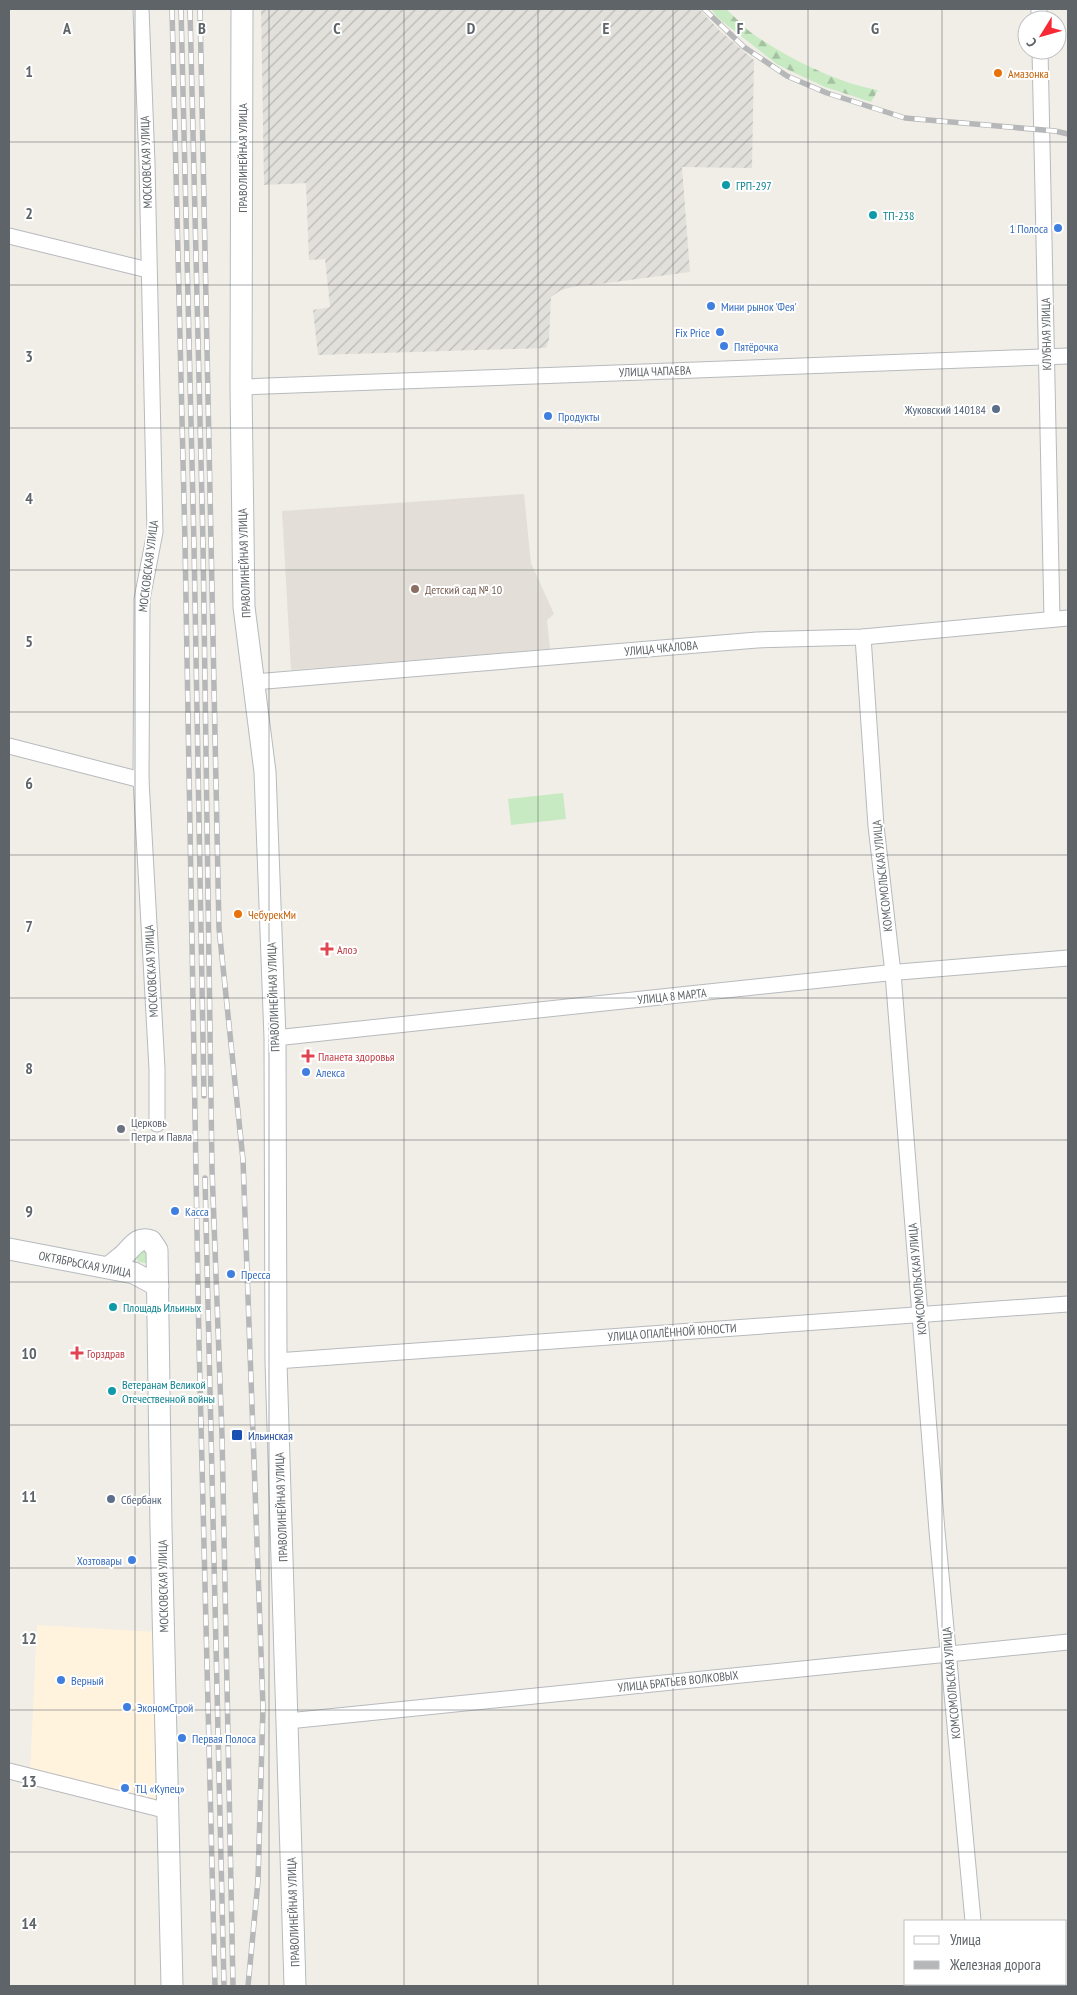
<svg xmlns="http://www.w3.org/2000/svg" width="1077" height="1995" font-family="'PT Sans Narrow',sans-serif">
  <defs>
    <pattern id="industrial-furrows" width="10" height="10" patternUnits="userSpaceOnUse" patternTransform="scale(1.25)"><rect width="10" height="10" fill="#e2e0db"/><path d="M-1 1l2-2M0 10L10 0M9 11l2-2" fill="none" stroke="#bab9b5"/></pattern>
    <pattern id="forest-firs" width="22" height="20" patternUnits="userSpaceOnUse" patternTransform="scale(1.25)"><rect width="22" height="20" fill="#c7eac2"/><path d="M5 1l3.5 6h-7zM16 11l3.5 6h-7z" fill="#a5c1a1"/></pattern>
  </defs>
  <rect width="100%" height="100%" fill="#f1eee7"/>
  <path fill="#fff3de" d="M37,1625L156,1632L160,1806L30,1773Z"/>
  <path fill="url(#industrial-furrows)" d="M261,9H699L720,31L754,60L752,168L682,167L690,272L592,285L576,286L561,290L551,297L549,339L546,348L318,355L313,310L330,307L325,259L309,260L306,183L264,185Z"/>
  <path fill="#e3dfd8" d="M524,494L531,563L554,614L547,620L550,649L291,670L282,511Z"/>
  <g fill="#c7eac2">
    <path d="M563,793L566,819L511,825L508,799Z"/>
    <path d="M146,1246L147,1263L138,1262L135,1252Z"/>
  </g>
  <path fill="url(#forest-firs)" d="M711,9H726C734,16 741,24 749,31C781,55 838,84 878,90L871,102L825,87L778,65L718,18Z"/>
  <g fill="none" stroke-linecap="round" stroke-linejoin="round">
    <g stroke="#b7babe" stroke-width="17">
      <g id="minor">
        <path d="M141,9L147,163L155,532L142,599L141,780L157,1069V1124"/>
        <path d="M1039,9V20"/>
        <path d="M1040,50L1052,619"/>
        <path d="M9,236L148,270"/>
        <path d="M241,387L1068,356"/>
        <path d="M863,637L876,826L893,973L937,1531L973,1921"/>
        <path d="M254,682L757,640L863,637L1068,618"/>
        <path d="M9,746L141,780"/>
        <path d="M275,1038L887,973L1068,958"/>
        <path d="M276,1361L1068,1304"/>
        <path d="M288,1721L1068,1642"/>
        <path d="M9,1771L168,1811"/>
        <path d="M980,1984V1986"/>
      </g>
    </g>
    <g stroke="#b5bbbf" stroke-width="23">
      <g id="secondary">
        <path d="M242,9L241,387L244,607L265,772L275,1038L276,1361L295,1986"/>
        <path d="M9,1249L134,1273L158,1286"/>
        <path d="M109,1267C114,1263 120,1259 125,1254C133,1246 138,1236 151,1241L157,1250L161,1528L172,1986"/>
      </g>
    </g>
    <use href="#minor" stroke="#fff" stroke-width="15"/>
    <use href="#secondary" stroke="#fff" stroke-width="21"/>
    <g stroke="#b6b7b8" stroke-width="5.5">
      <g id="rail">
        <path d="M172,9L185,542L199,1344L215,1986"/>
        <path d="M181,9L194,545L204,1096"/>
        <path d="M190,9L203,544L212,1169L222,1435L233,1986"/>
        <path d="M200,9L219,928L243,1160L263,1707L258,1881L248,1986"/>
        <path d="M704,9L744,47L787,76L827,93L905,118L1055,131L1068,134"/>
        <path d="M205,1178L224,1986"/>
      </g>
    </g>
    <use href="#rail" stroke="#fff" stroke-width="4" stroke-dasharray="11" stroke-linecap="butt"/>
  </g>
  <path fill="none" stroke="#5e6468" stroke-width="1" stroke-opacity="0.55" d="M135,9V1986M269,9V1986M404,9V1986M538,9V1986M673,9V1986M808,9V1986M942,9V1921M9,142H1068M9,285H1068M9,428H1068M9,570H1068M9,712H1068M9,855H1068M9,998H1068M9,1140H1068M9,1282H1068M9,1425H1068M9,1568H1068M9,1710H1068M9,1852H1068M942,1984V1986"/>
  <g fill="#e8710a" stroke="#fff" stroke-width="2">
    <circle cx="998" cy="73" r="5"/>
    <circle cx="238" cy="914" r="5"/>
  </g>
  <g fill="#0f9aa8" stroke="#fff" stroke-width="2">
    <circle cx="726" cy="185" r="5"/>
    <circle cx="873" cy="215" r="5"/>
    <circle cx="113" cy="1307" r="5"/>
    <circle cx="112" cy="1391" r="5"/>
  </g>
  <g fill="#3f7fe0" stroke="#fff" stroke-width="2">
    <circle cx="1058" cy="228" r="5"/>
    <circle cx="711" cy="306" r="5"/>
    <circle cx="720" cy="332" r="5"/>
    <circle cx="724" cy="346" r="5"/>
    <circle cx="548" cy="416" r="5"/>
    <circle cx="306" cy="1072" r="5"/>
    <circle cx="175" cy="1211" r="5"/>
    <circle cx="231" cy="1274" r="5"/>
    <circle cx="132" cy="1560" r="5"/>
    <circle cx="61" cy="1680" r="5"/>
    <circle cx="127" cy="1707" r="5"/>
    <circle cx="182" cy="1738" r="5"/>
    <circle cx="125" cy="1788" r="5"/>
  </g>
  <g fill="#5c6f8a" stroke="#fff" stroke-width="2">
    <circle cx="996" cy="409" r="5"/>
    <circle cx="111" cy="1499" r="5"/>
  </g>
  <circle fill="#8d6e63" stroke="#fff" stroke-width="2" cx="415" cy="589" r="5"/>
  <g fill="#e0444e" stroke="#fff" stroke-width="2">
    <path d="M324.5 941.5h5v5h5v5h-5v5h-5v-5h-5v-5h5z"/>
    <path d="M305.5 1048.5h5v5h5v5h-5v5h-5v-5h-5v-5h5z"/>
    <path d="M74.5 1345.5h5v5h5v5h-5v5h-5v-5h-5v-5h5z"/>
  </g>
  <circle fill="#6b7280" stroke="#fff" stroke-width="2" cx="121" cy="1129" r="5"/>
  <rect fill="#1a4fb4" stroke="#fff" stroke-width="2" x="231" y="1429" width="12" height="12" rx="2.5"/>
  <g text-anchor="middle" dominant-baseline="central" stroke-width="4" stroke-linejoin="round" paint-order="stroke">
    <g font-size="12" fill="#c56008" stroke="#fff" text-anchor="start">
      <text x="1008" y="73">Амазонка</text>
      <text x="248" y="914">ЧебурекМи</text>
    </g>
    <g font-size="12" fill="#5e6468" stroke="#fff">
      <text transform="translate(242 158) rotate(-90)">ПРАВОЛИНЕЙНАЯ УЛИЦА</text>
      <text transform="translate(146 162) rotate(-92)">МОСКОВСКАЯ УЛИЦА</text>
      <text transform="translate(1046 334) rotate(-91)">КЛУБНАЯ УЛИЦА</text>
      <text transform="translate(655 371) rotate(-2)">УЛИЦА ЧАПАЕВА</text>
      <text transform="translate(244 563) rotate(-92)">ПРАВОЛИНЕЙНАЯ УЛИЦА</text>
      <text transform="translate(148 566) rotate(-83)">МОСКОВСКАЯ УЛИЦА</text>
      <text transform="translate(661 648) rotate(-5)">УЛИЦА ЧКАЛОВА</text>
      <text transform="translate(882 876) rotate(-96)">КОМСОМОЛЬСКАЯ УЛИЦА</text>
      <text transform="translate(151 971) rotate(-93)">МОСКОВСКАЯ УЛИЦА</text>
      <text transform="translate(672 996) rotate(-6)">УЛИЦА 8 МАРТА</text>
      <text transform="translate(273 997) rotate(-92)">ПРАВОЛИНЕЙНАЯ УЛИЦА</text>
      <text transform="translate(85 1264) rotate(11)">ОКТЯБРЬСКАЯ УЛИЦА</text>
      <text transform="translate(917 1279) rotate(-95)">КОМСОМОЛЬСКАЯ УЛИЦА</text>
      <text transform="translate(672 1332) rotate(-4)">УЛИЦА ОПАЛЁННОЙ ЮНОСТИ</text>
      <text transform="translate(281 1507) rotate(-92)">ПРАВОЛИНЕЙНАЯ УЛИЦА</text>
      <text transform="translate(163 1586) rotate(-91)">МОСКОВСКАЯ УЛИЦА</text>
      <text transform="translate(678 1681) rotate(-6)">УЛИЦА БРАТЬЕВ ВОЛКОВЫХ</text>
      <text transform="translate(951 1683) rotate(-95)">КОМСОМОЛЬСКАЯ УЛИЦА</text>
      <text transform="translate(293 1912) rotate(-92)">ПРАВОЛИНЕЙНАЯ УЛИЦА</text>
    </g>
    <g font-size="12" fill="#0d838f" stroke="#fff" text-anchor="start">
      <text x="736" y="185">ГРП-297</text>
      <text x="883" y="215">ТП-238</text>
      <text x="123" y="1307">Площадь Ильиных</text>
      <text x="122" y="1384">Ветеранам Великой<tspan x="122" dy="14">Отечественной войны</tspan></text>
    </g>
    <g font-size="12" fill="#366cbe" stroke="#fff" text-anchor="start">
      <text x="1048" y="228" text-anchor="end">1 Полоса</text>
      <text x="721" y="306">Мини рынок 'Фея'</text>
      <text x="710" y="332" text-anchor="end">Fix Price</text>
      <text x="734" y="346">Пятёрочка</text>
      <text x="558" y="416">Продукты</text>
      <text x="316" y="1072">Алекса</text>
      <text x="185" y="1211">Касса</text>
      <text x="241" y="1274">Пресса</text>
      <text x="122" y="1560" text-anchor="end">Хозтовары</text>
      <text x="71" y="1680">Верный</text>
      <text x="137" y="1707">ЭкономСтрой</text>
      <text x="192" y="1738">Первая Полоса</text>
      <text x="135" y="1788">ТЦ «Купец»</text>
    </g>
    <g font-size="12" fill="#4e5e75" stroke="#fff" text-anchor="end">
      <text x="986" y="409">Жуковский 140184</text>
      <text x="121" y="1499" text-anchor="start">Сбербанк</text>
    </g>
    <g font-size="12" fill="#785e54" stroke="#fff" text-anchor="start">
      <text x="425" y="589">Детский сад № 10</text>
    </g>
    <g font-size="12" fill="#be3a42" stroke="#fff" text-anchor="start">
      <text x="337" y="949">Алоэ</text>
      <text x="318" y="1056">Планета здоровья</text>
      <text x="87" y="1353">Горздрав</text>
    </g>
    <g font-size="12" fill="#5b616d" stroke="#fff" text-anchor="start">
      <text x="131" y="1122">Церковь<tspan x="131" dy="14">Петра и Павла</tspan></text>
    </g>
    <g font-size="12" fill="#164399" stroke="#fff" text-anchor="start">
      <text x="248" y="1435">Ильинская</text>
    </g>
  </g>
  <g font-size="16" text-anchor="middle" font-weight="bold" fill="#5e6468" stroke="#fff" stroke-width="4" stroke-linejoin="round" paint-order="stroke">
    <text x="67" y="34">A</text>
    <text x="202" y="34">B</text>
    <text x="337" y="34">C</text>
    <text x="471" y="34">D</text>
    <text x="606" y="34">E</text>
    <text x="740" y="34">F</text>
    <text x="875" y="34">G</text>
    <text x="29" y="77">1</text>
    <text x="29" y="219">2</text>
    <text x="29" y="362">3</text>
    <text x="29" y="504">4</text>
    <text x="29" y="647">5</text>
    <text x="29" y="789">6</text>
    <text x="29" y="932">7</text>
    <text x="29" y="1074">8</text>
    <text x="29" y="1217">9</text>
    <text x="29" y="1359">10</text>
    <text x="29" y="1502">11</text>
    <text x="29" y="1644">12</text>
    <text x="29" y="1787">13</text>
    <text x="29" y="1929">14</text>
  </g>
  <rect width="1077" height="1995" fill="none" stroke="#5e6468" stroke-width="20"/>
  <rect x="904" y="1920" width="162" height="65" fill="#ffffff" stroke="#bfc1c3"/>
  <rect x="914" y="1936" width="25" height="8" fill="#ffffff" stroke="#bfc1c3"/>
  <text x="950" y="1945" font-size="15" fill="#5e6468">Улица</text>
  <rect x="914" y="1961" width="25" height="8" fill="#b6b7b8" stroke="#bfc1c3"/>
  <text x="950" y="1970" font-size="15" fill="#5e6468">Железная дорога</text>
  <g transform="translate(1042 35) rotate(233)"><circle r="24" fill="#ffffff" stroke="#bfc1c3"/>
  <path d="M0-4L9 19L0 12L-9 19Z" fill="#f62934"/>
  <text y="-8" font-size="14" font-weight="bold" text-anchor="middle" fill="#5e6468">С</text>
  </g>
</svg>
